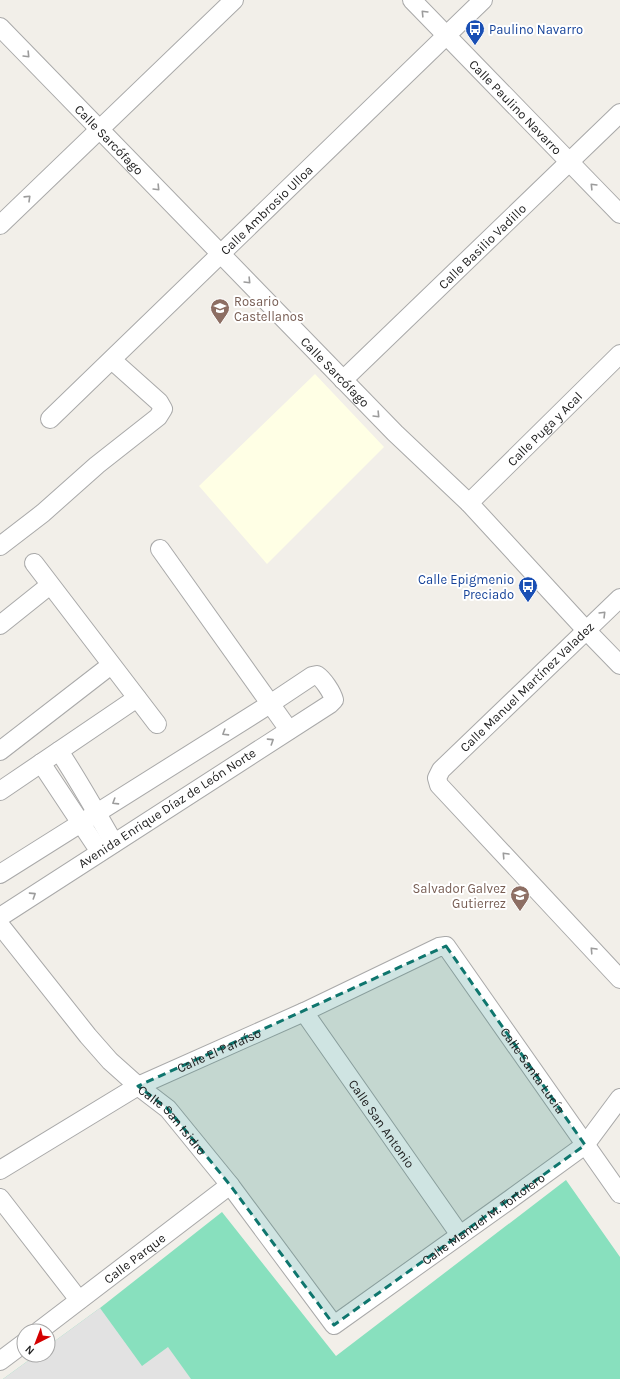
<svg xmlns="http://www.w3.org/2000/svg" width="620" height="1379" font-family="Karla,sans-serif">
  <rect width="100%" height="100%" fill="#f2efe9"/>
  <path fill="#ffffe5" d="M315,374L384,447L267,564L199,486Z"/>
  <path fill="#88e0be" d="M566,1180L620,1257V1379H3L36,1355H48V1346L100,1308L222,1212L336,1356Z"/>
  <path fill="#e2e2e2" d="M100,1308L142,1366L168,1347L191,1379H3L36,1355H48V1346Z"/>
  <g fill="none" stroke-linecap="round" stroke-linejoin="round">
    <g stroke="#a9a9a9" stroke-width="20">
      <g id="minor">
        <path id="s1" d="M412,0L620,214"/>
        <path id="s2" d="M0,27L395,433L469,503L585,629L620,665"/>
        <path d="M0,225L234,0"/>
        <path id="s3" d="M343,380L620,113"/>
        <path id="s4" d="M50,419L483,0"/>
        <path id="s5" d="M469,503L620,354"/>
        <path d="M0,546L43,513L97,465L158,417L163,409L159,402L112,360"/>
        <path d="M160,549L289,730"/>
        <path d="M34,563L157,724"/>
        <path d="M620,598L441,770L437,778L439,785L620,979"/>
        <path d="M0,625L50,585"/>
        <path d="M0,751L111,665"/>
        <path d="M59,751C79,781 96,812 114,843"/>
        <path d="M41,763L100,852"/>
        <path d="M0,791L137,698"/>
        <path d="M0,874L270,704L312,676L317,675C323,679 332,692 334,700L330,704L0,917"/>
        <path id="s6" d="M0,925L88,1036L110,1061L138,1086L168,1109L230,1185L334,1325L512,1198L585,1145L620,1098"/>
        <path id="s7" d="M304,1012L460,1235"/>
        <path id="s8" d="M0,1170L138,1086L304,1012L439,947L446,946L620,1194"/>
        <path d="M0,1198L79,1300"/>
        <path id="s9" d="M39,1331L230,1185"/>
        <path d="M0,1361L24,1343"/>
      </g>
    </g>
    <use href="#minor" stroke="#fff" stroke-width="18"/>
  </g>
  <defs><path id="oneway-chevron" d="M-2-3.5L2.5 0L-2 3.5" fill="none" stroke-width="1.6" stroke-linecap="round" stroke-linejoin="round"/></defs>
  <g stroke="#9c9c9c">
    <use href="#oneway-chevron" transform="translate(424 13) rotate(-134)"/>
    <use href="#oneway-chevron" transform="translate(27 55) rotate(46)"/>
    <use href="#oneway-chevron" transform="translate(593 186) rotate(-134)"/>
    <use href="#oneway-chevron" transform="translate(157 188) rotate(46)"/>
    <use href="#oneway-chevron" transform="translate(28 198) rotate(-44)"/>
    <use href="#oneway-chevron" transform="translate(248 281) rotate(46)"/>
    <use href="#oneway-chevron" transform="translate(377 415) rotate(46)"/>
    <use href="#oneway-chevron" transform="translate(603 614) rotate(-45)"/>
    <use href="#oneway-chevron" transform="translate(225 733) rotate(148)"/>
    <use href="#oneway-chevron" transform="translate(271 741) rotate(-33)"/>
    <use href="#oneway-chevron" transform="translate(115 802) rotate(148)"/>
    <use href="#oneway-chevron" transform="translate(505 855) rotate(-133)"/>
    <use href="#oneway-chevron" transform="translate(33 895) rotate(-33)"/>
    <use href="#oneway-chevron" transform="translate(593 950) rotate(-133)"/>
  </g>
  <path fill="#0f766e" fill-opacity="0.2" stroke="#0f766e" stroke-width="3" stroke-dasharray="8 5" stroke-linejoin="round" d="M446,946L585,1145L334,1325L230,1185L168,1109L138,1086Z"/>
  <defs>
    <g id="bus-pin" transform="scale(1)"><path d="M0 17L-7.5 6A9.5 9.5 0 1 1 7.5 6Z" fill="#1a4fb4" stroke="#fff"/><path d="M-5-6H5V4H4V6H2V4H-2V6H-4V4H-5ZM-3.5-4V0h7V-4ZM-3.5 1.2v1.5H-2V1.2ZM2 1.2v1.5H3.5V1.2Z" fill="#fff"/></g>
    <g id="school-pin" transform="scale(1)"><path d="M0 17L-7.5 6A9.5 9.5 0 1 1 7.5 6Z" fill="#8d6e63" stroke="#fff"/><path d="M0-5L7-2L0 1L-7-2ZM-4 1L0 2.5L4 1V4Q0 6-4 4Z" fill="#fff"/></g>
  </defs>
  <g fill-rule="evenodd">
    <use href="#bus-pin" x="475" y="29"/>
    <use href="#school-pin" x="220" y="308"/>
    <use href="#bus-pin" x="528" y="586"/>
    <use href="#school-pin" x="520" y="895"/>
  </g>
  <g text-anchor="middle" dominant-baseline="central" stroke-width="4" stroke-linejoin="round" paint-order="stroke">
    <g font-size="13" fill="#164399" stroke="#fff" text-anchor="start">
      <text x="489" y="29">Paulino Navarro</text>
      <text x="514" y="579" text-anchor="end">Calle Epigmenio<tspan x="514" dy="15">Preciado</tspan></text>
    </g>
    <g font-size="13" fill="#222" stroke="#fff">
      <text stroke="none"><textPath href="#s1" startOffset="149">Calle Paulino Navarro</textPath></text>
      <text stroke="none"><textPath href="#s2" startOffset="157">Calle Sarcófago</textPath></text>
      <text stroke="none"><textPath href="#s4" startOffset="301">Calle Ambrosio Ulloa</textPath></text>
      <text stroke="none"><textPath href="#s3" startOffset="193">Calle Basilio Vadillo</textPath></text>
      <text stroke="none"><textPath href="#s2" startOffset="481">Calle Sarcófago</textPath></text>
      <text stroke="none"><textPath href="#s5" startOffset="106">Calle Puga y Acal</textPath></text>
      <text transform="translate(527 687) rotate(-44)">Calle Manuel Martínez Valadez</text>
      <text transform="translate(167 808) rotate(-33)">Avenida Enrique Díaz de León Norte</text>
      <text stroke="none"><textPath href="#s8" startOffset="250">Calle El Paraíso</textPath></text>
      <text stroke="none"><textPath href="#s8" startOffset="652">Calle Santa Lucía</textPath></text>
      <text stroke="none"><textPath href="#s6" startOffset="261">Calle San Isidro</textPath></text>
      <text stroke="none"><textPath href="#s7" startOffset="136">Calle San Antonio</textPath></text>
      <text stroke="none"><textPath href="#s6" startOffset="706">Calle Manuel M. Tortolero</textPath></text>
      <text stroke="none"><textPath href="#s9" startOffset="120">Calle Parque</textPath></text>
    </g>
    <g font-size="13" fill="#785e54" stroke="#fff" text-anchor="start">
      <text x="234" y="301">Rosario<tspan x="234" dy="15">Castellanos</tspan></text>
      <text x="506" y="888" text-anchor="end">Salvador Galvez<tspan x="506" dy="15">Gutierrez</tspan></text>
    </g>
  </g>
  <g transform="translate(36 1343) rotate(222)"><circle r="19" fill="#ffffff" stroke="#a7a7a7"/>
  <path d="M0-3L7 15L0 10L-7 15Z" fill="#d40000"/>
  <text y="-6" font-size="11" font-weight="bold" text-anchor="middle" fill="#222222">N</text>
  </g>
</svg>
